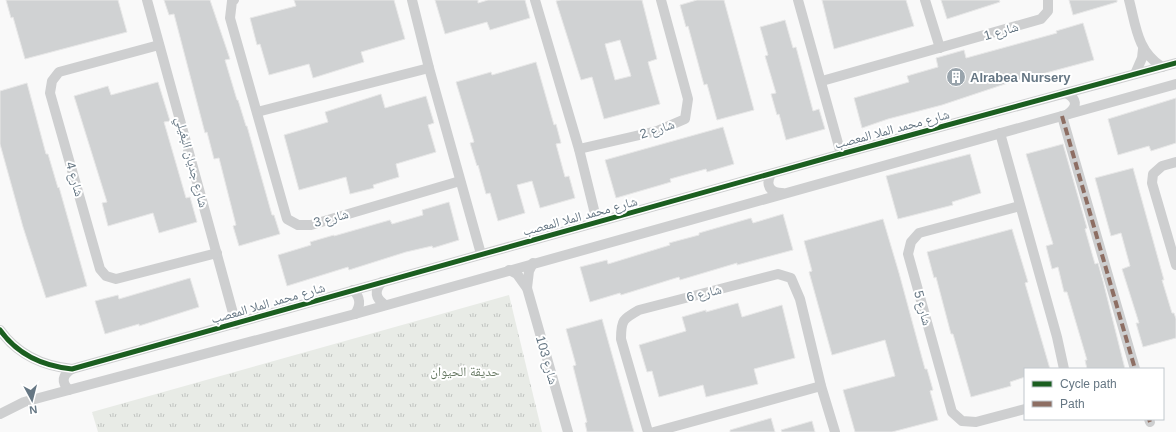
<svg xmlns="http://www.w3.org/2000/svg" width="1176" height="432" font-family="Arial,'Noto Naskh Arabic',sans-serif">
  <defs>
    <pattern id="grass-tufts" width="24" height="20" patternUnits="userSpaceOnUse"><rect width="24" height="20" fill="#e8ebe6"/><path d="M3 7l-1-3M5 7V3M7 7l1-3M15 17l-1-3M17 17v-4M19 17l1-3" fill="none" stroke="#c0c3c0"/></pattern>
  </defs>
  <rect width="100%" height="100%" fill="#f9f9f9"/>
  <path fill="url(#grass-tufts)" d="M509,295L542,432H98L92,412Z"/>
  <g fill="#d0d2d3" stroke="#e8e8e8" fill-rule="evenodd">
    <path d="M6,0H118L127,32L25,59L13,17L11,18Z"/>
    <path d="M164,0H210L230,59L225,60L237,100H238L246,126H247L272,215H274L280,234L239,246L233,226L236,225L219,158L214,159L207,132L205,133L174,14L169,15Z"/>
    <path d="M294,0H394L405,39L361,52L364,62L313,78L309,64L269,75L260,44L257,45L250,18L296,6Z"/>
    <path d="M435,0H478V3L488,0H525L530,18L490,30L487,22L445,34Z"/>
    <path d="M561,0H642L657,59L648,62L660,104L604,119L592,77L581,80L556,1ZM620,40L631,76L615,80L605,44Z"/>
    <path d="M697,0H724L754,110L717,120L707,84L704,85L688,26L686,27L680,5Z"/>
    <path d="M822,0H906L914,26L834,49Z"/>
    <path d="M941,0H999L1000,2L947,19Z"/>
    <path d="M1069,0H1117V2L1073,15Z"/>
    <path d="M785,20L793,48L796,47L813,111L819,109L825,129L786,140L779,114L777,115L771,94L776,93L765,56L768,55L760,27Z"/>
    <path d="M1083,23L1094,60L1005,84L942,105L888,119L862,128L854,98L909,82L907,76L938,67L936,58L964,50L966,58L1057,33L1056,31Z"/>
    <path d="M536,62L554,125L556,124L561,143L556,144L565,177L569,176L575,198L540,208L532,181L517,185L525,213L498,221L490,193L486,194L478,165L477,166L470,143L474,142L456,82L491,72L492,75Z"/>
    <path d="M158,82L170,121L164,122L186,198L190,197L197,222L159,233L153,213L108,226L102,203L107,202L74,96L108,86L111,95Z"/>
    <path d="M27,83L46,154H48L58,188L59,187L87,286L46,298L23,227L0,144V91Z"/>
    <path d="M381,94L385,108L426,96L434,123L428,125L436,152L396,164L399,177L373,185L374,188L350,194L346,177L299,190L284,135L328,122L325,112Z"/>
    <path d="M1176,98V143L1151,151L1149,146L1118,155L1108,119Z"/>
    <path d="M723,127L734,164L707,172L706,169L670,179L671,182L616,198L605,160Z"/>
    <path d="M1063,144L1087,228L1085,229L1095,264L1098,263L1103,281L1125,369H1087L1085,360H1087L1067,292H1064L1058,267L1052,269L1046,246L1053,244L1026,154Z"/>
    <path d="M970,154L981,193L952,202L953,205L898,219L886,176Z"/>
    <path d="M1133,168L1164,280H1162L1172,313H1174L1176,319V338L1143,347L1136,323H1139L1122,269L1130,266L1121,233L1111,236L1095,178Z"/>
    <path d="M449,202L459,240L433,248L432,246L406,252L349,270L348,267L287,286L278,255L311,245L310,242L334,235V236L390,220L392,224L423,215L422,210Z"/>
    <path d="M783,214L793,250L737,265V263L680,280L679,277L621,295L620,293L590,302L580,267L607,260L608,264L670,245L669,243L699,235V233L751,218L753,223Z"/>
    <path d="M883,219L899,273L925,369H927L933,390L930,391L938,420L892,432H855L843,390L895,376L885,340L832,355L809,272L812,271L804,241Z"/>
    <path d="M1012,229L1028,282L1025,283L1050,369H1025V377L1010,382L1011,386L971,397L953,334H951L936,277L934,278L927,252Z"/>
    <path d="M190,278L199,307L139,326V324L105,334L95,301L118,295L119,299Z"/>
    <path d="M738,303L742,317L782,305L795,358L754,369L758,384L706,397L703,385L659,397L652,371L647,372L639,345L686,331L682,317L706,310V312Z"/>
    <path d="M602,319L618,376L634,432H587L585,423L587,422L573,366L576,365L566,329Z"/>
    <path d="M771,418L775,432H730V430Z"/>
    <path d="M812,421L815,432H782L781,430Z"/>
  </g>
  <g fill="none" stroke-linecap="round" stroke-linejoin="round">
    <g stroke="#cecfd0" stroke-width="10">
      <path d="M147,0L236,324"/>
      <path d="M234,0L232,1L230,18L287,219L298,225H311L460,181"/>
      <path d="M412,0L429,68L481,254"/>
      <path d="M535,0L579,149L597,222"/>
      <path d="M798,0L841,154"/>
      <path d="M925,0L940,48"/>
      <path d="M1129,0C1136,26 1137,51 1162,67"/>
      <path d="M159,45L59,72L52,81L50,93L100,269L106,276L116,279L217,253"/>
      <path d="M1135,74L1142,58L1143,49"/>
      <path d="M822,81L1041,19L1048,11V0"/>
      <path d="M1066,93C1077,99 1078,106 1068,114"/>
      <path d="M257,112L429,68"/>
      <path d="M1062,116L1135,369"/>
      <path d="M1000,133L1057,337L1064,369"/>
      <path d="M579,149L657,131L685,119L688,99L661,0"/>
      <path d="M1176,162L1162,166L1153,174L1152,183L1176,265"/>
      <path d="M771,174C765,185 770,193 782,193"/>
      <path d="M1020,206L919,233L911,242L908,254L952,412L962,421L976,422L1025,409"/>
      <path d="M509,270L517,274L527,288L568,432"/>
      <path d="M382,282C374,291 375,298 385,305"/>
      <path d="M527,288L529,271L533,263"/>
      <path d="M353,290C361,298 361,305 355,314"/>
      <path d="M0,330C17,354 43,366 72,369L841,154L1176,63"/>
      <path d="M69,390C61,382 62,375 72,369"/>
      <path d="M0,414L24,402L50,395L355,314L1176,84"/>
      <path d="M1149,419L1150,422"/>
      <path d="M648,432L621,339C621,320 623,319 639,310L778,274L791,278L800,299L821,386L835,432"/>
      <path d="M654,432L821,386"/>
    </g>
    <g stroke="#8d6e63" stroke-width="4" stroke-dasharray="8 4" stroke-linecap="butt">
      <path d="M1062,116L1135,369"/>
      <path d="M1149,419L1150,422"/>
    </g>
    <g stroke="#fff" stroke-width="8">
      <path id="cycleway" d="M0,330C17,354 43,366 72,369L841,154L1176,63"/>
    </g>
    <use href="#cycleway" stroke="#1b5e20" stroke-width="5"/>
  </g>
  <defs>
    <g id="building-disc" transform="scale(1)"><circle r="9.5" fill="#99a4ac" stroke="#fff"/><path d="M-4-6H4V6H1V3H-1V6H-4ZM-2.5-4.3h1.7v1.8h-1.7ZM.8-4.3h1.7v1.8H.8ZM-2.5-1h1.7V.8h-1.7ZM.8-1h1.7V.8H.8Z" fill="#fff"/></g>
  </defs>
  <g fill-rule="evenodd">
    <use href="#building-disc" x="956" y="77"/>
  </g>
  <g text-anchor="middle" dominant-baseline="central" stroke-width="4" stroke-linejoin="round" paint-order="stroke">
    <g font-size="13" fill="#657683" stroke="#fff">
      <text transform="translate(1001 31) rotate(-16)">شارع 1</text>
      <text transform="translate(657 129) rotate(-18)">شارع 2</text>
      <text transform="translate(892 129) rotate(-15)">شارع محمد الملا المعصب</text>
      <text transform="translate(192 162) rotate(75)">شارع جديان البغيلي</text>
      <text transform="translate(75 179) rotate(74)">شارع 4</text>
      <text transform="translate(580 216) rotate(-15)">شارع محمد الملا المعصب</text>
      <text transform="translate(331 218) rotate(-15)">شارع 3</text>
      <text transform="translate(704 293) rotate(-14)">شارع 6</text>
      <text transform="translate(268 303) rotate(-16)">شارع محمد الملا المعصب</text>
      <text transform="translate(923 308) rotate(75)">شارع 5</text>
      <text transform="translate(547 360) rotate(74)">شارع 103</text>
    </g>
    <g font-size="13" font-weight="bold" fill="#657683" stroke="#fff" text-anchor="start">
      <text x="970" y="77">Alrabea Nursery</text>
    </g>
    <g font-size="13" fill="#687a64" stroke="#fff">
      <text x="465" y="371">حديقة الحيوان</text>
    </g>
  </g>
  <rect x="1024" y="368" width="140" height="52" fill="#ffffff" stroke="#c1c8cd"/>
  <rect x="1032" y="381" width="20" height="6" fill="#1b5e20" stroke="#c1c8cd"/>
  <text x="1060" y="388" font-size="12" fill="#657683">Cycle path</text>
  <rect x="1032" y="401" width="20" height="6" fill="#8d6e63" stroke="#c1c8cd"/>
  <text x="1060" y="408" font-size="12" fill="#657683">Path</text>
  <g transform="translate(32 400) rotate(173)" stroke="#ffffff" stroke-width="3" paint-order="stroke">
  <path d="M0-3L7 15L0 10L-7 15Z" fill="#657683"/>
  <text y="-6" font-size="11" font-weight="bold" text-anchor="middle" fill="#657683">N</text>
  </g>
</svg>
